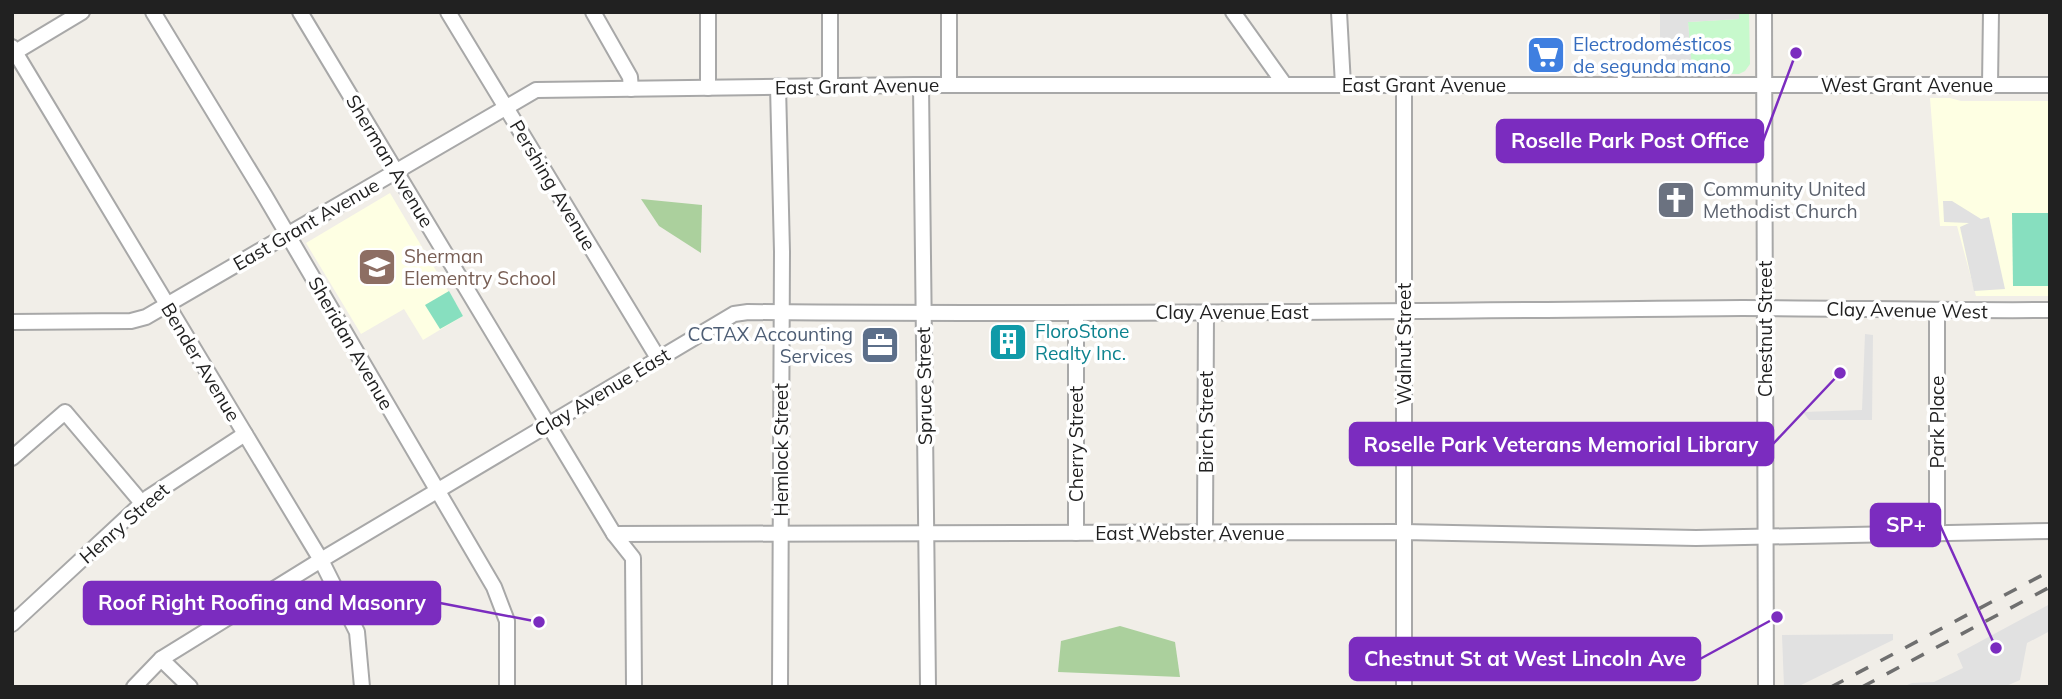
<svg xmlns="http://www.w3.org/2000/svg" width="2062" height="699" font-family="Mulish,sans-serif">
  <rect width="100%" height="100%" fill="#f1eee8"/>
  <g fill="#feffe3">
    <path d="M1930,98H1950L1961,101H2050V296H1976L1957,226H1940Z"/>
    <path d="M390,193L463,316L423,340L404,309L361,334L306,243Z"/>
  </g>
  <g fill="#abd09d">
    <path d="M641,199L702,205L701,253L659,226Z"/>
    <path d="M1120,626L1175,642L1180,677L1058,672L1061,641Z"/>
  </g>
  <path fill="#c7f9cc" d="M1739,12H1749L1750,64L1745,71L1739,74L1685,73L1681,69L1691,68L1688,22L1739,19Z"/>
  <g fill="#87dfbf">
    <path d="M2012,213H2050V286H2013Z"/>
    <path d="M449,291L463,316L440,329L425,305Z"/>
  </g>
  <g fill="#e1e1e1">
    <path d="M1660,12H1739V19L1688,22L1692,69L1682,68L1685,73L1678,74L1675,70L1673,74H1666V69H1660Z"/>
    <path d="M1943,201H1952L1981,219L1989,217L2005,289L1974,291L1960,227L1969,223L1944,222Z"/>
    <path d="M1865,334L1873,335L1872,420H1809L1803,412L1862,410Z"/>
    <path d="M2050,604V631L2027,643L2020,680L2004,687H1902L1912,683L1934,682L1963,668L1957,654Z"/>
    <path d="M1893,634V640L1797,687H1784L1782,635Z"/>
  </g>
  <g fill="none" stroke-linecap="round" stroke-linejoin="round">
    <g stroke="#a8a8a8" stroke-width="18">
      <g id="minor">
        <path d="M153,12L265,196L494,587L507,621V687"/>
        <path d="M300,12L614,534L633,558L634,687"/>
        <path d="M448,12L658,358"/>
        <path d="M593,12L630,77L631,89"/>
        <path d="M708,12V88"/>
        <path d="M830,12V86"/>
        <path d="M1233,12L1285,85"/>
        <path d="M1339,12L1343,85"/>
        <path d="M1764,12L1766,687"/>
        <path d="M12,47L321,560L357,632L362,687"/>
        <path d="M12,54L82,12"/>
        <path d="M921,85L928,687"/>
        <path d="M949,85V12"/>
        <path d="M1990,85L1991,12"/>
        <path d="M778,86L782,252L780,687"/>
        <path d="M12,322L131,321L146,317L536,90L914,85H2050"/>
        <path d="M12,458L65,412L142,503"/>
        <path d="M1937,532V311"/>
        <path d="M1076,533V313"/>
        <path d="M1205,533L1206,312"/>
        <path d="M614,534L1404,532L1696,538L2050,531"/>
        <path d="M12,624L149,497L245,434"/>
        <path d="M161,659L190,687"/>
        <path d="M134,687L161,659L321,560L734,314L748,312C1080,315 1411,311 1742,308C1845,308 1947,311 2050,310"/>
        <path d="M1404,687V85"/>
      </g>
    </g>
    <use href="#minor" stroke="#fff" stroke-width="14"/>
    <g stroke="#6f6f6f" stroke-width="3.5" stroke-dasharray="14 14" stroke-linecap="butt">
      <path d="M1831,687L2050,571"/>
      <path d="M1862,687L2050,587"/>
    </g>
  </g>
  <defs>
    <g id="supermarket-square" transform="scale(2.0125)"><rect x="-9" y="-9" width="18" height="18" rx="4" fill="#3f7fe0" stroke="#fff"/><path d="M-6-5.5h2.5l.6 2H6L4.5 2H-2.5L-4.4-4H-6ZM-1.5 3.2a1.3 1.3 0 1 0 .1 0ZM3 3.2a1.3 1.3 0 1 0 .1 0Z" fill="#fff"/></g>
    <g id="church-square" transform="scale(2.0125)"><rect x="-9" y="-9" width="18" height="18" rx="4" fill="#6b7280" stroke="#fff"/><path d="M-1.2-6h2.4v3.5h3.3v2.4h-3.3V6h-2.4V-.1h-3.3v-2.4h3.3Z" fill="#fff"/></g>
    <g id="school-square" transform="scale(2.0125)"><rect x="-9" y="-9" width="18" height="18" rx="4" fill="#8d6e63" stroke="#fff"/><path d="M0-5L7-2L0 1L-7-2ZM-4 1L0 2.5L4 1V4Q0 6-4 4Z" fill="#fff"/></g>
    <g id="building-square" transform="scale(2.0125)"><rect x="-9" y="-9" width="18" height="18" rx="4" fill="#0f9aa8" stroke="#fff"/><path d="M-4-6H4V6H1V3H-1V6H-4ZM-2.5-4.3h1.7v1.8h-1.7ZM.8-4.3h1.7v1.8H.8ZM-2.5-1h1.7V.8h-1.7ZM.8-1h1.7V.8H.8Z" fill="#fff"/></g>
    <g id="office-square" transform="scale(2.0125)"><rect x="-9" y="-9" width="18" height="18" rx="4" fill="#5c6f8a" stroke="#fff"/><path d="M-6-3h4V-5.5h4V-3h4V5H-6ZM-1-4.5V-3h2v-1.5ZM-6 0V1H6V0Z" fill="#fff"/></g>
  </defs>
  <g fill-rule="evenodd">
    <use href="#supermarket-square" x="1546" y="55"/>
    <use href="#church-square" x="1676" y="200"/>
    <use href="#school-square" x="377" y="267"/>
    <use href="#building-square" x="1008" y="342"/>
    <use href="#office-square" x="880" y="345"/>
  </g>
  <g text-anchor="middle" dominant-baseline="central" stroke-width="7" stroke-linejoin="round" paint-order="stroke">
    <g font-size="19" fill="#366cbe" stroke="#fff" text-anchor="start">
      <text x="1573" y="44">Electrodomésticos<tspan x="1573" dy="22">de segunda mano</tspan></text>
    </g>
    <g font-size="19" fill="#212121" stroke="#fff">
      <text x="1424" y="85">East Grant Avenue</text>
      <text x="1907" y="85">West Grant Avenue</text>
      <text transform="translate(857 86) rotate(-1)">East Grant Avenue</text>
      <text transform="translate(390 161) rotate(59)">Sherman Avenue</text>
      <text transform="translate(553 185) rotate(59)">Pershing Avenue</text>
      <text transform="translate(306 224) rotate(-30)">East Grant Avenue</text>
      <text transform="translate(1907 310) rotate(1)">Clay Avenue West</text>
      <text x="1232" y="312">Clay Avenue East</text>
      <text transform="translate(1765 329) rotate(-90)">Chestnut Street</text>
      <text transform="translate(351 343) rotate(60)">Sheridan Avenue</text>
      <text transform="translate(1404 344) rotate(-90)">Walnut Street</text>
      <text transform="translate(201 362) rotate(59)">Bender Avenue</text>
      <text transform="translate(924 386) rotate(-91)">Spruce Street</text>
      <text transform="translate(602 392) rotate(-31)">Clay Avenue East</text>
      <text transform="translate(1206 422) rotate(-90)">Birch Street</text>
      <text transform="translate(1937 422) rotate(-90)">Park Place</text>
      <text transform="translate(1076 444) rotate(-90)">Cherry Street</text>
      <text transform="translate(781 450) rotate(-90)">Hemlock Street</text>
      <text transform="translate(124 523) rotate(-41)">Henry Street</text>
      <text x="1190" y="533">East Webster Avenue</text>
    </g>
    <g font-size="19" fill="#5b616d" stroke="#fff" text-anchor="start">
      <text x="1703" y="189">Community United<tspan x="1703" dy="22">Methodist Church</tspan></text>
    </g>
    <g font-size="19" fill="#785e54" stroke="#fff" text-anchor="start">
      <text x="404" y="256">Sherman<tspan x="404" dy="22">Elementry School</tspan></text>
    </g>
    <g font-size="19" fill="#0d838f" stroke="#fff" text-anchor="start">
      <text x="1035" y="331">FloroStone<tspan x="1035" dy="22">Realty Inc.</tspan></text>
    </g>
    <g font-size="19" fill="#4e5e75" stroke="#fff" text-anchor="end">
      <text x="853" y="334">CCTAX Accounting<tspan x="853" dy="22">Services</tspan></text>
    </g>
  </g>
  <path fill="none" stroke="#7b2cbf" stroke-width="2.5" d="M1796 53L1763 141M1840 373L1773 444M1996 648L1940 525M539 622L440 603M1777 617L1700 659"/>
  <g fill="#7b2cbf" stroke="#fff" stroke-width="2.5">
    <circle cx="1796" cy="53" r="7"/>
    <circle cx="1840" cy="373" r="7"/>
    <circle cx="1996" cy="648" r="7"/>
    <circle cx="539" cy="622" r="7"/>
    <circle cx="1777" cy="617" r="7"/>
  </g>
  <g fill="#7b2cbf" stroke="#7b2cbf" stroke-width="2.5">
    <rect x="1497" y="120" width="266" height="42" rx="7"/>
    <rect x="1350" y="423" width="423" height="42" rx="7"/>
    <rect x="1871" y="504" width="69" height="42" rx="7"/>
    <rect x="84" y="582" width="356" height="42" rx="7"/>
    <rect x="1350" y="638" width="350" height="42" rx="7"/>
  </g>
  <g font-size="21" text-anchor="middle" font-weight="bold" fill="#fff">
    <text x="1630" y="148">Roselle Park Post Office</text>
    <text x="1561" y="452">Roselle Park Veterans Memorial Library</text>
    <text x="1906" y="532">SP+</text>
    <text x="262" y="610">Roof Right Roofing and Masonry</text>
    <text x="1525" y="666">Chestnut St at West Lincoln Ave</text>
  </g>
  <rect width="2062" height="699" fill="none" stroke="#212121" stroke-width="28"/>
</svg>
